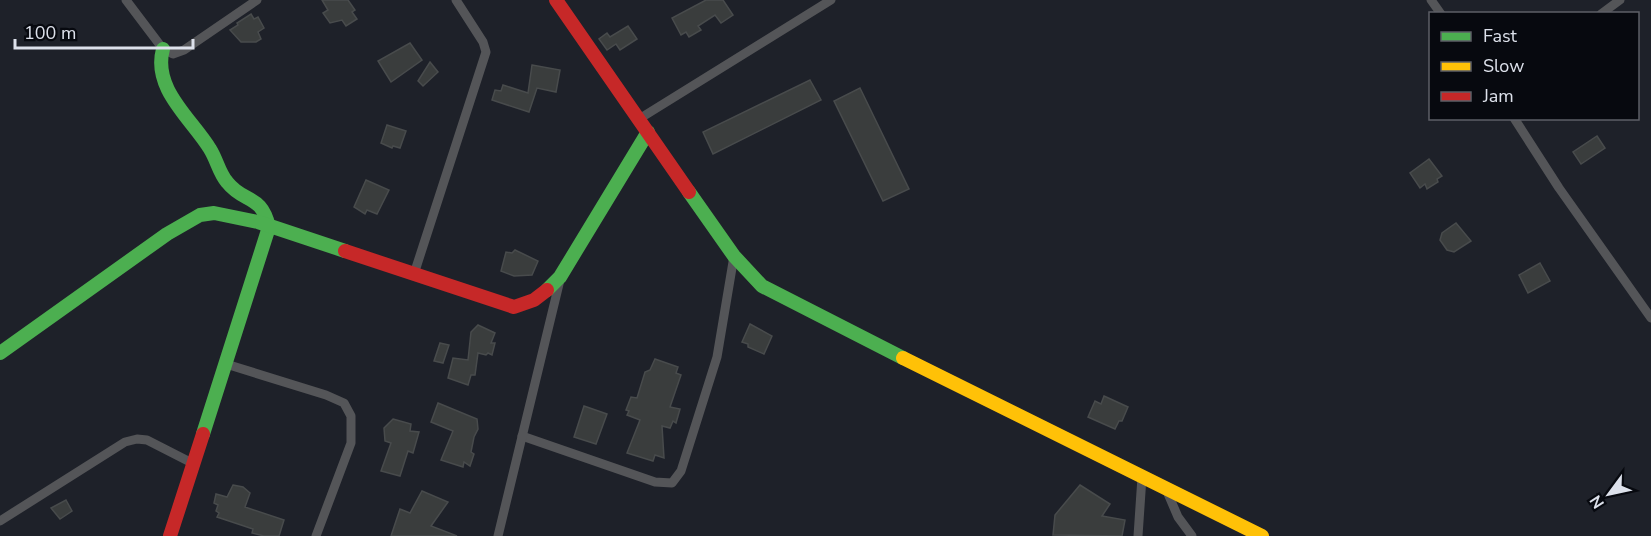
<svg xmlns="http://www.w3.org/2000/svg" width="1651" height="536" font-family="'Nunito Sans',sans-serif">
  <rect width="100%" height="100%" fill="#1e2129"/>
  <g fill="#3a3d3d" stroke="#484b4c" stroke-width="1.5">
    <path d="M322,0H348L355,10L352,12L357,19L346,26L342,20L330,23L323,13L328,10Z"/>
    <path d="M706,0H723L733,15L721,23L715,15L698,26L701,30L689,37L686,32L681,35L672,18Z"/>
    <path d="M251,14L254,19L258,17L264,28L258,32L261,39L256,42H241L230,30L238,25L237,23Z"/>
    <path d="M628,26L637,39L620,50L616,44L607,50L599,39L607,33L610,37Z"/>
    <path d="M410,43L422,60L391,82L378,61Z"/>
    <path d="M430,62L438,72L423,86L418,81Z"/>
    <path d="M532,65L560,70L556,92L537,88L529,112L492,100L495,90L501,91L503,85L528,93Z"/>
    <path d="M810,80L821,100L713,154L703,132Z"/>
    <path d="M860,88L909,189L883,201L834,101Z"/>
    <path d="M387,125L406,131L400,148L393,146L392,148L381,143Z"/>
    <path d="M1597,136L1605,148L1581,164L1573,152Z"/>
    <path d="M1429,159L1442,176L1437,179L1438,182L1427,189L1425,184L1420,188L1410,173Z"/>
    <path d="M366,180L389,190L377,214L367,210L365,214L354,207Z"/>
    <path d="M1456,223L1471,241L1454,252L1447,250L1440,240L1442,233Z"/>
    <path d="M515,250L538,261L532,275L514,276L501,271L506,252L512,253Z"/>
    <path d="M1540,263L1550,281L1528,293L1519,275Z"/>
    <path d="M750,324L772,336L764,354L748,347V344L742,342Z"/>
    <path d="M478,325L495,333L491,343H495L492,355L488,353L486,355L478,353L475,375H471L468,385L448,378L453,358L468,360L471,332Z"/>
    <path d="M440,343L449,345L443,363L434,361Z"/>
    <path d="M655,359L678,367L676,373L681,375L670,407L680,409L676,423L673,421L670,428L662,426L664,458L655,455L653,461L627,453L640,420L627,415L629,411L626,410L631,397L637,398L645,372L650,370Z"/>
    <path d="M1104,396L1128,407L1122,421H1119L1115,429L1088,417L1095,401L1101,404Z"/>
    <path d="M438,403L477,419L478,429L474,437L471,452L474,454L470,466L464,462L463,467L441,460L453,431L431,422Z"/>
    <path d="M584,406L607,414L596,444L574,437Z"/>
    <path d="M393,419L411,424L410,431L419,432L413,453L408,451L400,476L381,471L391,443L385,441L384,428Z"/>
    <path d="M233,485L243,487L250,493L245,507L284,520L279,536H264L252,533L253,529L217,517L219,513L216,511L218,505L214,503L216,494L227,497Z"/>
    <path d="M1080,485L1110,504L1102,516L1125,520L1122,536L1053,535L1055,515Z"/>
    <path d="M422,491L448,502L431,526L457,536H391L400,509L410,513Z"/>
    <path d="M66,500L72,511L60,519L51,508Z"/>
  </g>
  <g fill="none" stroke-linecap="round" stroke-linejoin="round">
    <g stroke="#545558" stroke-width="9">
      <path d="M126,0L163,49L173,54L184,50L257,0"/>
      <path d="M1431,0L1441,14"/>
      <path d="M1601,14L1620,0"/>
      <path d="M1514,118L1559,188L1651,318"/>
      <path d="M639,119L831,0"/>
      <path d="M414,274L486,52L483,42L456,0"/>
      <path d="M226,364L326,395L344,403L351,416V443L316,536"/>
      <path d="M522,436L655,482L672,483L681,471L717,357L734,256"/>
      <path d="M1166,489L1178,517L1192,536"/>
      <path d="M0,521L125,442L137,439L147,440L194,464"/>
      <path d="M498,536L560,280"/>
      <path d="M1138,536L1142,477"/>
    </g>
    <g stroke="#4caf50" stroke-width="14">
      <path d="M163,49C152,89 192,119 210,149C217,160 219,173 227,182C244,204 261,193 269,227L203,434"/>
      <path d="M689,192L734,256L762,286L903,358"/>
      <path d="M547,290L560,277L648,132"/>
      <path d="M0,353L167,234L200,215L214,213L258,222L345,251"/>
    </g>
    <path stroke="#ffc107" stroke-width="14" d="M903,358L1262,536"/>
    <g stroke="#c62828" stroke-width="14">
      <path d="M556,0L689,192"/>
      <path d="M345,251L514,307L534,300L547,290"/>
      <path d="M170,536L203,434"/>
    </g>
  </g>
  <rect x="1429" y="12" width="210" height="108" fill="#07090f" stroke="#5d5f67" stroke-width="1.5"/>
  <rect x="1441" y="32" width="30" height="9" fill="#4caf50" stroke="#5d5f67" stroke-width="1.5"/>
  <text x="1483" y="42" font-size="18" fill="#dde1eb">Fast</text>
  <rect x="1441" y="62" width="30" height="9" fill="#ffc107" stroke="#5d5f67" stroke-width="1.5"/>
  <text x="1483" y="72" font-size="18" fill="#dde1eb">Slow</text>
  <rect x="1441" y="92" width="30" height="9" fill="#c62828" stroke="#5d5f67" stroke-width="1.5"/>
  <text x="1483" y="102" font-size="18" fill="#dde1eb">Jam</text>
  <g transform="translate(1609 494) rotate(237)" stroke="#07090f" stroke-width="4.5" paint-order="stroke">
  <path d="M0-4.5L10 22L0 15L-10 22Z" fill="#dde1eb"/>
  <text y="-9" font-size="16" font-weight="bold" text-anchor="middle" fill="#dde1eb">N</text>
  </g>
  <path d="M15 39v9h178v-9" fill="none" stroke="#dde1eb" stroke-width="3"/>
  <text x="24" y="39" font-size="18" fill="#dde1eb" stroke="#07090f" stroke-width="4.5" paint-order="stroke">100 m</text>
</svg>
